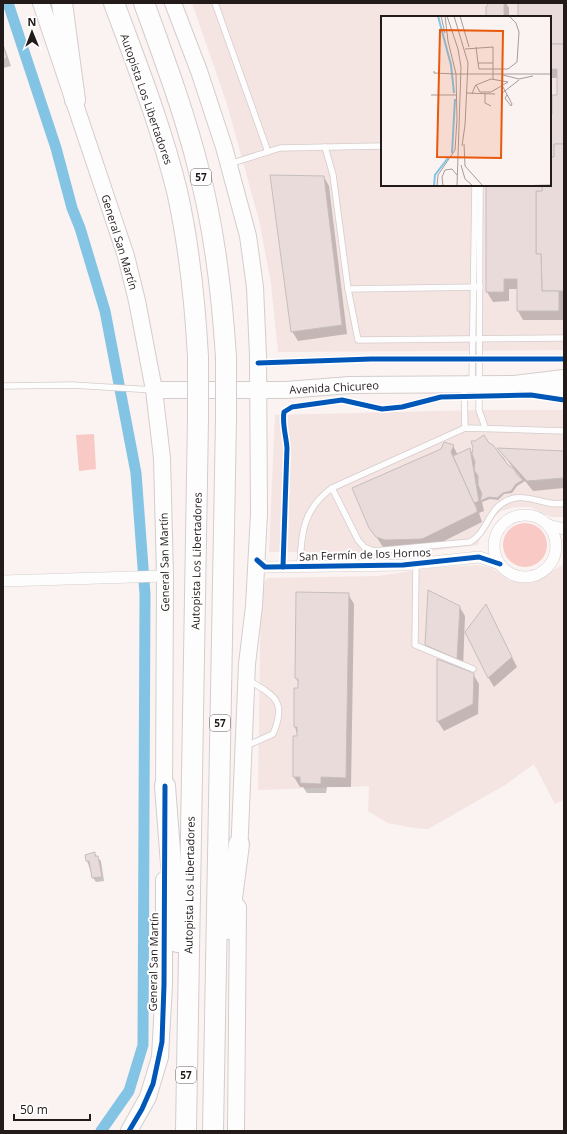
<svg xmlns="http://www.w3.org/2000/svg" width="567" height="1134" font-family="'Open Sans',sans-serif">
  <rect width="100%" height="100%" fill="#faf3f2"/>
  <g fill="#f4e4e2" fill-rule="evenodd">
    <path d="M192,3H564V350L278,352L271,283L259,220L227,104ZM382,17H550V185H382Z"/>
    <path d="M479,410H564V517H551L530,507H515L501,511L490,520L482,532L478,545L413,553L269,552L275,415Z"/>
    <path d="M564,564V800L555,804L534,764L505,785L428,829L414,828L388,823L368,811L369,786L258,790L261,585L268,578L379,576L432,568L477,565L492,568L508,580L522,583L539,579Z"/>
  </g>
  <g fill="#f9cac5">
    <path d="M94,434L96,469L79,471L76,435Z"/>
    <circle cx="525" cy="545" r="22"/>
  </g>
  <g fill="#0003">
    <path d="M491,3H506L509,8V17H487Z"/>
    <path d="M519,3H564V320H523L518,311V289H509V301L493,302L487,292V185H550V115H553L558,96V78H550V17H519Z"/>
    <path d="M3,43L11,66L3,68Z"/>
    <path d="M324,177L329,186L347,334L298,341L292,331Z"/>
    <path d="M488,443L504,458L508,466L518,477L524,482L499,449L564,452V488L533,491L525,481L517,486L512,493L504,494L498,500L490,499L482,502L484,511L479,513L482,522L428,549L391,550L383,547L370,527L453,446L458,455L470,449L473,455Z"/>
    <path d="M348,594L354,604L351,787H327L326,793H307L303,787H300L294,777L298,737L295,727V689H299V684L296,678Z"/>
    <path d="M459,606L465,616L463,668L432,655L426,645Z"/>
    <path d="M491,615L517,667L494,687L488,677Z"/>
    <path d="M438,661L473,674L479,684L478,714L444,731L438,722Z"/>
    <path d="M94,853L101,861L104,881L96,882L93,878L87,861Z"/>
  </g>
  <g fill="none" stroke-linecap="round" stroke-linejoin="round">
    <path stroke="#83c4e5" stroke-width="11" d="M8,3L56,148L72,208L80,228L105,311L136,473L145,594L143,1045L129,1091L101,1131"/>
  </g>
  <g fill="#e9dbd9" stroke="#c5bebe">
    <path d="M489,3H504V17H486V7Z"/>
    <path d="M518,3H564V44H550V17H518Z"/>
    <path d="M550,44H564V144H554V157H550V114H552V95H557V69H550Z"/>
    <path d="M3,45L7,58L3,60Z"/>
    <path d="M554,144H564V291H542L541,254H536V191H542V185H550V157H554Z"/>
    <path d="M270,175L324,176L342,325L291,332Z"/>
    <path d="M486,185H542V191H536V254H541L542,291H559V311H517V279H504V292H486Z"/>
    <path d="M484,435L489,443L493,445L508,465L513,468L518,476L523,480L516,484L511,491L503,493L497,498L489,497L480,501L482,494L478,485V476L474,470L475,462L472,454L473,448L471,441H475Z"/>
    <path d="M444,442L454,445L451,452L477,509V512L422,539L385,540L376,537L369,528L352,488L441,449Z"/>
    <path d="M470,448L479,501L474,503L453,456Z"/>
    <path d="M497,448L564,451V478L527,481Z"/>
    <path d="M428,590L460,606L457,659L425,645Z"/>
    <path d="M296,592L349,593L346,778L321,777V784L300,783V777H293V736H297V727H294V688H298V679L295,678Z"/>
    <path d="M486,604L512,657L488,678L465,632Z"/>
    <path d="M437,659L474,673L473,704L437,722Z"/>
    <path d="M95,852V856H98L102,877L92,878L89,861H86L85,855Z"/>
  </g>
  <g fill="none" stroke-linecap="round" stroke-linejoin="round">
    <g stroke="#d4cdcc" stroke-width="7">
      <g id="lane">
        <path d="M215,3L268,152"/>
        <path d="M325,147L333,175L348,289L480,287"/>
        <path d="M229,164L280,148L382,146"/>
        <path d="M480,185L479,410L485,427"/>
        <path d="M348,289L358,340L564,338"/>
        <path d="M472,383L475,185"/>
        <path d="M3,386L72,385L154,390"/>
        <path d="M464,386L465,428"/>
        <path d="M332,488L358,540L364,547L374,551L470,542C490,531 487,504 515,498C532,495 547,507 564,503"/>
        <path d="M416,564L415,645L473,669"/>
        <path d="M300,567C301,533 303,509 332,488L465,428L564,431"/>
        <path d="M246,746L273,734C287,701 275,696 248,680"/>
      </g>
    </g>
    <g stroke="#d4cdcc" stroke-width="12">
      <g id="street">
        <circle cx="525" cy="546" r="31"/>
        <path d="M548,525L564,529"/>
        <path d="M257,560L265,567H269L403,565L479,557L500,564"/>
        <path d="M3,581L165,576"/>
      </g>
    </g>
    <g stroke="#d4cdcc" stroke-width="18">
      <g id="secondary">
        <path d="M41,3L126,256L137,301L154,390L162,458L165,576L164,798"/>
        <path d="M173,3L199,71L224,147L248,236L255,287L258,356L259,514L254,606L247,664L239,856"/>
        <path d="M528,386L564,393"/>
        <path d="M154,390H286L350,385L514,384L564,378"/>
        <path d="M129,1131L148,1097L160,1057L164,985V880"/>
        <path d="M236,1131L238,907"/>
      </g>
    </g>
    <g stroke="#d4cdcc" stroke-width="22">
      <g id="highway">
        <path d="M62,3L75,100"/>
        <path d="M114,3C137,65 161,126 177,191C189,245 195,301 198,357"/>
        <path d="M144,3C164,58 185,114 199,171C215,232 222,294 226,357"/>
        <path d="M165,786L177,942"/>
        <path d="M228,929L239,844"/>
        <path d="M186,1131L198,419"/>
        <path d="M213,1131L226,419"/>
      </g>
    </g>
    <use href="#lane" stroke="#fefdfd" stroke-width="5.5"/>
    <use href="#street" stroke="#fefdfd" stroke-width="11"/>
    <use href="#secondary" stroke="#fefdfd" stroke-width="16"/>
    <use href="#highway" stroke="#fefdfd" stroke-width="20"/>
    <g stroke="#d4cdcc" stroke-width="22" stroke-linecap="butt">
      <g id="highway-bridge">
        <path d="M198,357V419"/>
        <path d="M226,357V419"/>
      </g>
    </g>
    <use href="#highway-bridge" stroke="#fefdfd" stroke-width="20"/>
    <g stroke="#fff" stroke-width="8">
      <g id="cycleway">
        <path d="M258,363L371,359H564"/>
        <path d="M257,560L265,567H269L403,565L479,557L500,564"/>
        <path d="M283,567L287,448C286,435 282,424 284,412L292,407L342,400L382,409L402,407L441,397L531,395L564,400"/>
        <path d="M129,1131L142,1109L153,1084L162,1042L164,985L165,786"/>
      </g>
    </g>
    <use href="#cycleway" stroke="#0057b8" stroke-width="5"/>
  </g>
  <g text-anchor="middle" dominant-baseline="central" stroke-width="4" stroke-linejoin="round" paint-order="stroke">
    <g fill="#fff" stroke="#645f5f" stroke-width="1">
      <rect x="191" y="169" width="20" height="16" rx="3"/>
      <rect x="210" y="715" width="20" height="16" rx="3"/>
      <rect x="176" y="1067" width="20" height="16" rx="3"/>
    </g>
    <g font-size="10" font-weight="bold" fill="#221b1a">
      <text x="201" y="177">57</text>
      <text x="220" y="723">57</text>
      <text x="186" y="1075">57</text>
    </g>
    <g font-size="11" fill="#221b1a" stroke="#fff">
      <text transform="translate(147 99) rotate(71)">Autopista Los Libertadores</text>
      <text transform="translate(120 242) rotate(73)">General San Martín</text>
      <text transform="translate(334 387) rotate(-3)">Avenida Chicureo</text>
      <text transform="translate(365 554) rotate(-2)">San Fermín de los Hornos</text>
      <text transform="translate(196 561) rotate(-89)">Autopista Los Libertadores</text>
      <text transform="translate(164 562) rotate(-91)">General San Martín</text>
      <text transform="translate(189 885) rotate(-89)">Autopista Los Libertadores</text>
      <text transform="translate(153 962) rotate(-89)">General San Martín</text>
    </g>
  </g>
  <g transform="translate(381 16)">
    <rect width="170" height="170" fill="#faf3f2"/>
    <path fill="none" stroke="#83c4e5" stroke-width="2" d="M57,0L70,49L73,77M71,137L74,83M53,170L54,159L67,142"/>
    <path fill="none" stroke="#a49d9c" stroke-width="1" d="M60,0L64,17M64,0L67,25M66,0L77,33L80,51L76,170M73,0L87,47L84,109M79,0L88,31M67,25L75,58L76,103M95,31L97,47H112M112,31V63M84,33L112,31M97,47L98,53H127L136,46L138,16L135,7L128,0M53,55V57L75,58M75,58H170M122,59L138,63L152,60M122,71L131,88L130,90L124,82L126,79M86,77L114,78M91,78L94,70L95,69L110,63L127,66L110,76H99L95,69M104,78V87L110,90M120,78L138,64M50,79H76M83,128L84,150L102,170M81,130L84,109M80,149L84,163L92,170M56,170L57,159L74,134L76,103M62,170L61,161L64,154L71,153L76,159M134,170L170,169"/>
    <path fill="#e8590c" fill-opacity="0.15" stroke="#e8590c" stroke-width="2" d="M59,14L122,15L120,142L56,141Z"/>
    <rect width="170" height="170" fill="none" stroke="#221b1a" stroke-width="2"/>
  </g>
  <rect width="567" height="1134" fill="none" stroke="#221b1a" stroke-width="8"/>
  <g transform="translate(32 32) rotate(359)" stroke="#ffffff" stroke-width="3" paint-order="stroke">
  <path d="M0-3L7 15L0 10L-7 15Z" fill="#221b1a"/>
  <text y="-6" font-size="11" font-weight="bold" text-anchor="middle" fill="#221b1a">N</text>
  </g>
  <path d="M14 1114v6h76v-6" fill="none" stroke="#221b1a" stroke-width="2"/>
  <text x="20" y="1114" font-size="12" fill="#221b1a" stroke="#ffffff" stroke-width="3" paint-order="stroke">50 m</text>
</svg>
